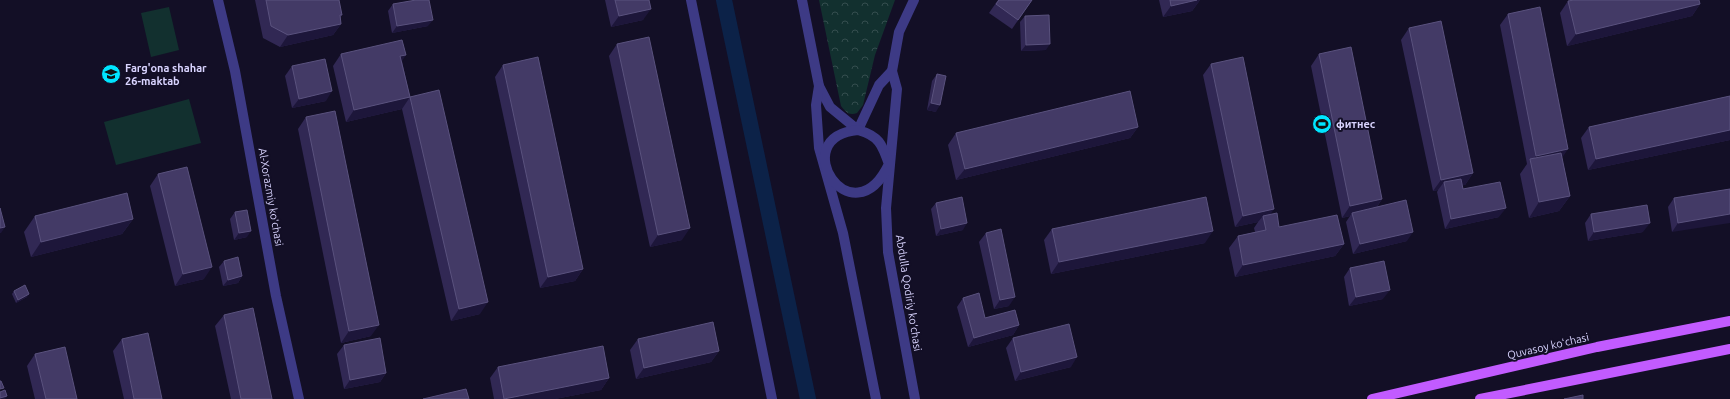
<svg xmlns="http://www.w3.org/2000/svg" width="1730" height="399" font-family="Ubuntu,sans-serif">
  <defs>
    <pattern id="park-crowns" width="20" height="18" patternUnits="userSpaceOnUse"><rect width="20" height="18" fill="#12302f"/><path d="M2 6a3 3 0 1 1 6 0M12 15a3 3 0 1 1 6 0" fill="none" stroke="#344d4e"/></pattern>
  </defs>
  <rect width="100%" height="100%" fill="#130f26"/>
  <path fill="url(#park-crowns)" d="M819,0H895L875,55L863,105L857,113C849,116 846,112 841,106Z"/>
  <g fill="#12302f">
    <path d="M169,7L179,50L151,57L141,13Z"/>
    <path d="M189,99L201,143L116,165L104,122Z"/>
  </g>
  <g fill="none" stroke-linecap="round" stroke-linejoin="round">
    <path stroke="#0c2248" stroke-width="16" d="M724,0L808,399"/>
    <g stroke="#3d3a85" stroke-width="10">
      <path d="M218,0L235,71L276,296L299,399"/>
      <path d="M691,0L772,399"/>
    </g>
    <g stroke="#3d3a85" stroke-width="10">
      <path d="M802,0L819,86L830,107L858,130L879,85L892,71"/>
      <path d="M914,0L899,32L892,71L897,89L886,208L888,252L915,399"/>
      <path d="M819,86L816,105L819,148L843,233L876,399"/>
      <path d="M858,130C879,136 882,144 889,164C852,242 784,137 858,130Z"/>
    </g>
    <g stroke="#c25bff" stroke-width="10">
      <path d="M1372,399L1597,347L1730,321"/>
      <path d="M1480,399L1730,349"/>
    </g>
  </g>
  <g fill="#312854">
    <path d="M255,0H339L342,15L340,18L341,24L333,35L280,47L263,38Z"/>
    <path d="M605,0H649L643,20L611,27Z"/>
    <path d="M998,0H1032L1012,29L989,13Z"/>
    <path d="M1159,0H1200L1192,11L1163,17Z"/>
    <path d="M1568,1L1700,4L1692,16L1567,46L1560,13Z"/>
    <path d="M393,4L428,26L392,33L388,11Z"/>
    <path d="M1508,14L1562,158L1570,196L1559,211L1529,218L1520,174L1527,164L1500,25Z"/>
    <path d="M1025,16L1046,50L1021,51L1020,22Z"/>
    <path d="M1409,28L1473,173L1465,185H1462L1463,189L1499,217L1445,229L1437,192L1438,190L1433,191L1401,40Z"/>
    <path d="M617,44L682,240L650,247L609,56Z"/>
    <path d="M341,54L402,61L410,97L480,314L451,321L402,109L346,122L333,66Z"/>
    <path d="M1319,54L1382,199L1377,207L1407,241L1353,254L1346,222L1350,216L1342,218L1311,66Z"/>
    <path d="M1211,64L1270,214L1279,227L1344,244L1335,256L1235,277L1229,248L1238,236L1255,232L1254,228L1258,222L1235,227L1203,75Z"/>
    <path d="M503,65L583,269L575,281L540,288L495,77Z"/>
    <path d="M292,66L326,101L292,108L285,76Z"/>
    <path d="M937,74L936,112L927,110L932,81Z"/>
    <path d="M1730,96V140L1588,170L1581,138L1589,127Z"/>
    <path d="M306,117L371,336L341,343L298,129Z"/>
    <path d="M1138,127L1130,138L956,180L948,145L956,133Z"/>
    <path d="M158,174L204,279L175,286L150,186Z"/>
    <path d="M1730,189L1672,232L1668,207L1674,198Z"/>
    <path d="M936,203L963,230L936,236L931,209Z"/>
    <path d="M235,212L247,237L234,240L230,219Z"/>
    <path d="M1591,214L1643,232L1588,241L1585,223Z"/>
    <path d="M35,216L133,219L122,234L31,257L24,232Z"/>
    <path d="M1052,229L1205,243L1051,274L1044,240Z"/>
    <path d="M986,233L1009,306L994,309L979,242Z"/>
    <path d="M224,261L242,276L238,283L223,286L219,267Z"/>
    <path d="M1350,268L1383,299L1349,306L1344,277Z"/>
    <path d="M14,291L27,297L16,303L12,294Z"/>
    <path d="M963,298L985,318L1019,325L1013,335L968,347L957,307Z"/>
    <path d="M224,315L272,399H231L215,326Z"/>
    <path d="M1013,338L1071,367L1015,381L1006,348Z"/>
    <path d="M122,339L162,399H124L113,351Z"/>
    <path d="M638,339L719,351L711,362L636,379L630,350Z"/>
    <path d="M344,345L386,373L380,382L344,389L337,354Z"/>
    <path d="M35,354L77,399H35L27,366Z"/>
    <path d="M498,367L609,378L601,390L555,399H494L490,378Z"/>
  </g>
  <g fill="#1d163a">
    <path d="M1197,0H1200L1192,11L1163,17L1171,6Z"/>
    <path d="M1700,4L1692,16L1567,46L1576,34Z"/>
    <path d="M651,9L643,20L611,27L619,16Z"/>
    <path d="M340,15H342L335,25L341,24L333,35L280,47L288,35Z"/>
    <path d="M433,20L428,26L392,33L397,26Z"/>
    <path d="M1050,44L1046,50L1021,51L1026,45Z"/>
    <path d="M406,55L398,67L400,56Z"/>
    <path d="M332,91L326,101L292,108L299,99Z"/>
    <path d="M410,97L402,109L346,122L354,110Z"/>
    <path d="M931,103L940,105L936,112L927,110Z"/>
    <path d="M1138,127L1130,138L956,180L965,169Z"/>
    <path d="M1730,130V140L1588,170L1596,159Z"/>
    <path d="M1568,149L1560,161L1531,163L1536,156Z"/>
    <path d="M1473,173L1465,185L1445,189L1444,182L1438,190L1433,191L1441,180Z"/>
    <path d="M1570,196L1559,211L1529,218L1539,202Z"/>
    <path d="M1382,199L1374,211L1352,213L1350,216L1342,218L1350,206Z"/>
    <path d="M1506,208L1499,217L1445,229L1451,219Z"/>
    <path d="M1274,209L1266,221L1263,216L1258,222L1235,227L1243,216Z"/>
    <path d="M1730,214V223L1672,232L1678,223Z"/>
    <path d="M133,219L122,234L31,257L41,242Z"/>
    <path d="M967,223L963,230L936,236L941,229Z"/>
    <path d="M1650,223L1643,232L1588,241L1594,232Z"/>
    <path d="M5,227L1,233H0V228Z"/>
    <path d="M690,228L682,240L650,247L658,235Z"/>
    <path d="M251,231L247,237L234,240L239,233Z"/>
    <path d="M1213,231L1205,243L1051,274L1059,262Z"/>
    <path d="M1413,232L1407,241L1353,254L1360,244Z"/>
    <path d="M1344,244L1335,256L1235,277L1243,265Z"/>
    <path d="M212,267L204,279L175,286L183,274Z"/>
    <path d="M583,269L575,281L540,288L548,277Z"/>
    <path d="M242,276L238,283L223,286L228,280Z"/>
    <path d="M1390,290L1383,299L1349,306L1356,297Z"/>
    <path d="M29,294L27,297L16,303L18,300Z"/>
    <path d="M1015,297L1009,306L994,309L1000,300Z"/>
    <path d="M488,302L480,314L451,321L459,309Z"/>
    <path d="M379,325L371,336L341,343L349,331Z"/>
    <path d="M1019,325L1013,335L968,347L974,338Z"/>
    <path d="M719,351L711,362L636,379L644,368Z"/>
    <path d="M1077,357L1071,367L1015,381L1021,372Z"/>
    <path d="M386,373L380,382L344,389L350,380Z"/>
    <path d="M609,378L601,390L555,399H504Z"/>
    <path d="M7,396L5,399H0V398Z"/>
  </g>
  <g fill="#433a66" stroke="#5a527e">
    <path d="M266,0H339L342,15H340L341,24L288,35L271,26Z"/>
    <path d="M416,0H429L433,20L397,26L393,4Z"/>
    <path d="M615,0H649L651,9L619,16Z"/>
    <path d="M999,0H1032L1018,20L996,4Z"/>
    <path d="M1170,0H1197L1171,6Z"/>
    <path d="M1574,0H1699L1700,4L1576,34L1568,1Z"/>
    <path d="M1540,7L1568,149L1536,156L1508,14Z"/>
    <path d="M1049,15L1050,44L1026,45L1025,16Z"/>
    <path d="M1441,21L1473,173L1441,180L1409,28Z"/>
    <path d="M649,37L690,228L658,235L617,44Z"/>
    <path d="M402,40L406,55L400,56L410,97L354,110L341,54Z"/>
    <path d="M1351,47L1382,199L1350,206L1319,54Z"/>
    <path d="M538,57L583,269L548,277L503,65Z"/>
    <path d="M1243,57L1274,209L1243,216L1211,64Z"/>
    <path d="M325,59L332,91L299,99L292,66Z"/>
    <path d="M937,74L946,76L940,105L931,103Z"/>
    <path d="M439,90L488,302L459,309L410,97Z"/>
    <path d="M1130,91L1138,127L965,169L956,133Z"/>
    <path d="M1730,96V130L1596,159L1589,127Z"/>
    <path d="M335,111L379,325L349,331L306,117Z"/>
    <path d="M1561,153L1570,196L1539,202L1530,159Z"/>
    <path d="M187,167L212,267L183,274L158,174Z"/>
    <path d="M1461,179L1463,189L1500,182L1506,208L1451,219L1444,182Z"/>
    <path d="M1730,189V214L1678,223L1674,198Z"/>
    <path d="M127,193L133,219L41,242L35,216Z"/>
    <path d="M962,197L967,223L941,229L936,203Z"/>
    <path d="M1206,197L1213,231L1059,262L1052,229Z"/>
    <path d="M1406,200L1413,232L1360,244L1352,213Z"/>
    <path d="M1647,205L1650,223L1594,232L1591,214Z"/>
    <path d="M0,208L5,227L0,228Z"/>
    <path d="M247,210L251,231L239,233L235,212Z"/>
    <path d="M1277,213L1279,227L1337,215L1344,244L1243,265L1238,236L1266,230L1263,216Z"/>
    <path d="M1001,229L1015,297L1000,300L986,233Z"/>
    <path d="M238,257L242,276L228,280L224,261Z"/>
    <path d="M1384,261L1390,290L1356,297L1350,268Z"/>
    <path d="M25,285L29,294L18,300L14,291Z"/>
    <path d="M979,293L985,318L1015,310L1019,325L974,338L963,298Z"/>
    <path d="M253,308L272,399H241L224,315Z"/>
    <path d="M713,322L719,351L644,368L638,339Z"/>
    <path d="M1069,324L1077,357L1021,372L1013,338Z"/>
    <path d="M148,333L162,399H134L122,339Z"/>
    <path d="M380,338L386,373L350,380L344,345Z"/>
    <path d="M603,346L609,378L504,399L498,367Z"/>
    <path d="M65,347L77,399H46L35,354Z"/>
    <path d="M0,381H1L4,388L0,389Z"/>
    <path d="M466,389L469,399H423Z"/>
    <path d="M5,390L7,396L0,398V392Z"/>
    <path d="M1583,395V399H1564Z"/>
  </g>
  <defs>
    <g id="school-disc" transform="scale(1)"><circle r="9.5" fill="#00e5ff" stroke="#130f26"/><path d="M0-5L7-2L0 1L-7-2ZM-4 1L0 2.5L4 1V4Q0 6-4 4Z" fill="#111"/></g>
    <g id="stadium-disc" transform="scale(1)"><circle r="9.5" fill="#00e5ff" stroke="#130f26"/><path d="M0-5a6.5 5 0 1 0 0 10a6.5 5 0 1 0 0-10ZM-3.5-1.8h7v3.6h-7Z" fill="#111"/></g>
  </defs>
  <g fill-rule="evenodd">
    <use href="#school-disc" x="111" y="74"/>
    <use href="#stadium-disc" x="1322" y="124"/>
  </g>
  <g text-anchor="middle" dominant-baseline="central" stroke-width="4" stroke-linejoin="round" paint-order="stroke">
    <g font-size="11" font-weight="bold" fill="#d9d4ff" stroke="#130f26" text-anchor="start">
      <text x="125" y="68">Farg'ona shahar<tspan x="125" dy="13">26-maktab</tspan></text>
      <text x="1336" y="124">фитнес</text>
    </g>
    <g font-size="11" fill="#d9d4ff" stroke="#130f26">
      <text transform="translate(271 197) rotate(80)">Al-Xorazmiy koʻchasi</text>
      <text transform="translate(909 293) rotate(81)">Abdulla Qodiriy koʻchasi</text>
      <text transform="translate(1548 346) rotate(-13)">Quvasoy koʻchasi</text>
    </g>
  </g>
</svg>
